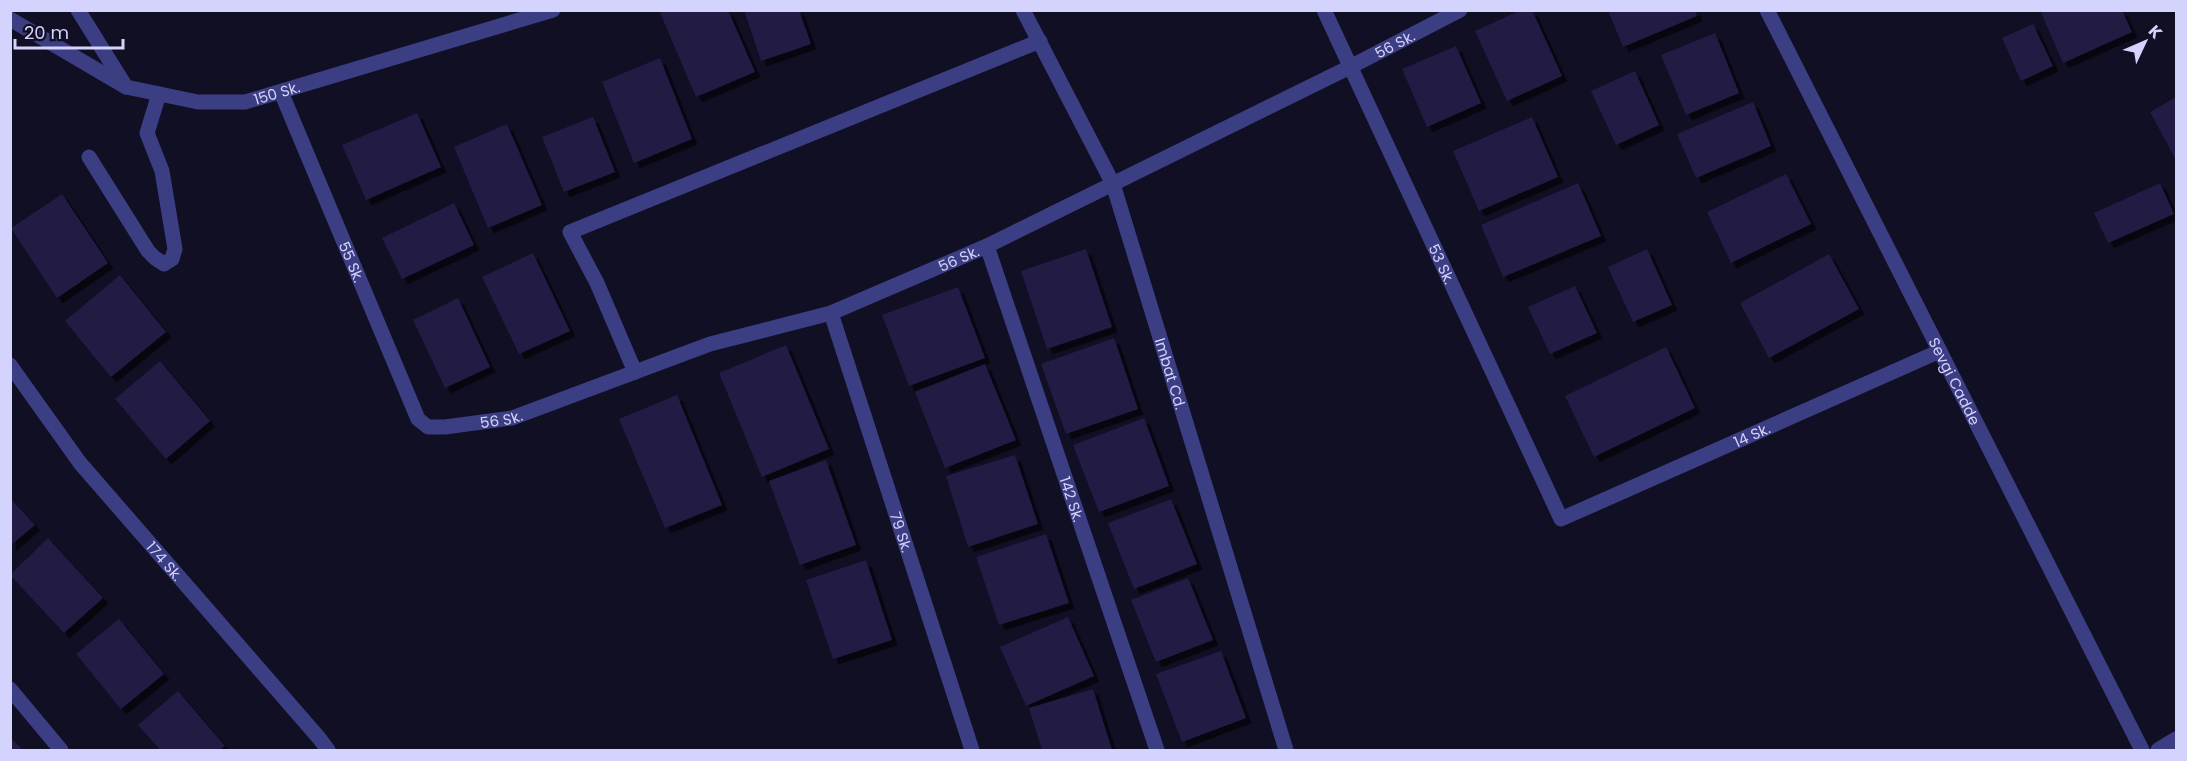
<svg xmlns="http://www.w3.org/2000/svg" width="2187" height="761" font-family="Poppins,sans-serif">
  <defs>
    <filter id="shadow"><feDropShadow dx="5.5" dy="5.5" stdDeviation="0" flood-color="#0009"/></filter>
  </defs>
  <rect width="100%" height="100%" fill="#110f24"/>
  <g fill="#201b45" filter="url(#shadow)">
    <path d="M659,10H728L755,72L696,97Z"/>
    <path d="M744,10H799L811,44L761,61Z"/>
    <path d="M1521,10H1532L1562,76L1507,101L1475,31Z"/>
    <path d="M1608,10H1695L1697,16L1623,47Z"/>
    <path d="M2040,10H2122L2132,32L2063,63Z"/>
    <path d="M2033,24L2053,66L2021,81L2002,38Z"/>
    <path d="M1715,33L1739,93L1686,115L1661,55Z"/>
    <path d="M1456,46L1481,103L1427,127L1402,69Z"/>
    <path d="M660,58L692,139L634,163L602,82Z"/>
    <path d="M1635,71L1659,125L1616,145L1591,91Z"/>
    <path d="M2176,97V160L2150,112Z"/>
    <path d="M1753,102L1771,146L1696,178L1677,134Z"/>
    <path d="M417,113L441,167L366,200L342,145Z"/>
    <path d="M593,117L615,172L564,192L542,137Z"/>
    <path d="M1532,117L1558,177L1479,211L1453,151Z"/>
    <path d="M507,124L542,205L488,228L454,147Z"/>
    <path d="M1786,174L1811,224L1731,263L1707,212Z"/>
    <path d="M1578,183L1601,236L1503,277L1481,225Z"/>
    <path d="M2160,183L2174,214L2108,243L2094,213Z"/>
    <path d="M62,194L108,263L57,298L11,228Z"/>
    <path d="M454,203L474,245L402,279L382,238Z"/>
    <path d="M1086,249L1112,327L1047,349L1021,271Z"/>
    <path d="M1647,249L1672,305L1633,322L1608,267Z"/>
    <path d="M533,253L570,331L519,354L482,277Z"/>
    <path d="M1829,254L1859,309L1769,358L1740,303Z"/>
    <path d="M120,275L166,332L111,377L65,321Z"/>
    <path d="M1575,286L1597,333L1550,354L1528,307Z"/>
    <path d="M958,287L985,358L909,386L882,315Z"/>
    <path d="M458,298L490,367L445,388L413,320Z"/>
    <path d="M1114,338L1138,409L1066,434L1041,364Z"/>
    <path d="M786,345L829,449L762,477L719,373Z"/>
    <path d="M1666,347L1695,408L1594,457L1565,396Z"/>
    <path d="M160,361L210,421L166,459L115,399Z"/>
    <path d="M985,364L1016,440L945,468L915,392Z"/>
    <path d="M677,395L722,505L665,528L619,419Z"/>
    <path d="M1144,418L1169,486L1099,512L1073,445Z"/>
    <path d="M1015,455L1038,524L968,547L946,476Z"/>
    <path d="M826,460L856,545L800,565L769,481Z"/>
    <path d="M10,498L35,525L10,546Z"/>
    <path d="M1171,499L1197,564L1134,589L1108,523Z"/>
    <path d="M1046,534L1069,603L999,625L976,557Z"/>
    <path d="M48,538L103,598L64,633L10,575Z"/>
    <path d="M866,560L892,640L833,659L806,580Z"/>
    <path d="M1188,578L1213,640L1156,662L1131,600Z"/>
    <path d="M1068,617L1094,676L1026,706L1000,647Z"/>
    <path d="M119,619L164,674L121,709L76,654Z"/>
    <path d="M1221,651L1246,718L1182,742L1156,674Z"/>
    <path d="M1093,689L1112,750H1042L1029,708Z"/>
    <path d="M178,691L225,746L220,750H160L138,725Z"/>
    <path d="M10,737L23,750H10Z"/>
  </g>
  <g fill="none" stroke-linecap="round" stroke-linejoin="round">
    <g stroke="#3b3e82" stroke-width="15">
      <path d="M78,10L126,87"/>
      <path id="s1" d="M1324,10L1561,519L1940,351"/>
      <path id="s2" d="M281,92L418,419L428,427H445L512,418L710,344L831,313L987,246L1350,67L1460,10"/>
      <path d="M89,157L148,251L155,258L164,264L172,259L175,249L162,171L147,133L159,94"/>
      <path id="s3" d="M987,246L1157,750"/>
      <path id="s4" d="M831,313L972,750"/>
      <path d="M635,372L597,283L570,232L1040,41"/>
      <path d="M10,689L61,750"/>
      <path d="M2158,750L2176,739"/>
    </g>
    <g stroke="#3b3e82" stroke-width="15">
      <path id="s5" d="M1023,10L1113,184L1286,750"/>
      <path id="s6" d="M1767,10L2142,750"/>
      <path id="s7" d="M10,19L126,87L198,102H245L553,10"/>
      <path id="s8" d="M10,365L80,463L319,738L328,750"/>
    </g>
  </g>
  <g text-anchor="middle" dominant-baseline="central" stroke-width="4.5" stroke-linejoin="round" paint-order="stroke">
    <g font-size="15" fill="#d4d3fe" stroke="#110f24">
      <text stroke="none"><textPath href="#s2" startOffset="1413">56 Sk.</textPath></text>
      <text stroke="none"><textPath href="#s7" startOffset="288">150 Sk.</textPath></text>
      <text stroke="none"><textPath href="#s2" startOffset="927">56 Sk.</textPath></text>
      <text stroke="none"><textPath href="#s2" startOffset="184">55 Sk.</textPath></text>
      <text stroke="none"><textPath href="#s1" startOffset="280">53 Sk.</textPath></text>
      <text stroke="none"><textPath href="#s5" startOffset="394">Imbat Cd.</textPath></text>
      <text stroke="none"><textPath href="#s6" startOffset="416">Sevgi Cadde</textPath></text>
      <text stroke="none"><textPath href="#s2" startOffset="441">56 Sk.</textPath></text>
      <text stroke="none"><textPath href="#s1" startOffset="770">14 Sk.</textPath></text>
      <text stroke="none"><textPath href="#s3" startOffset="267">142 Sk.</textPath></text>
      <text stroke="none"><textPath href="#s4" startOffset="230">79 Sk.</textPath></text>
      <text stroke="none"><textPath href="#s8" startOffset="250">174 Sk.</textPath></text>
    </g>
  </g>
  <rect width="2187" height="761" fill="none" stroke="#d4d3fe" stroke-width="24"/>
  <g transform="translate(2145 42) rotate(46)" stroke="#110f24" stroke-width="4.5" paint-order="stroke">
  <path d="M0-4.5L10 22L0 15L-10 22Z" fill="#d4d3fe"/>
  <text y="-9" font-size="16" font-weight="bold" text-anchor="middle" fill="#d4d3fe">K</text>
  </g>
  <path d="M15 39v9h108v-9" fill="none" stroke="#d4d3fe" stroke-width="3"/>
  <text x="24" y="39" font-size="18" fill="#d4d3fe" stroke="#110f24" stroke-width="4.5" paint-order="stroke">20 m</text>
</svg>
